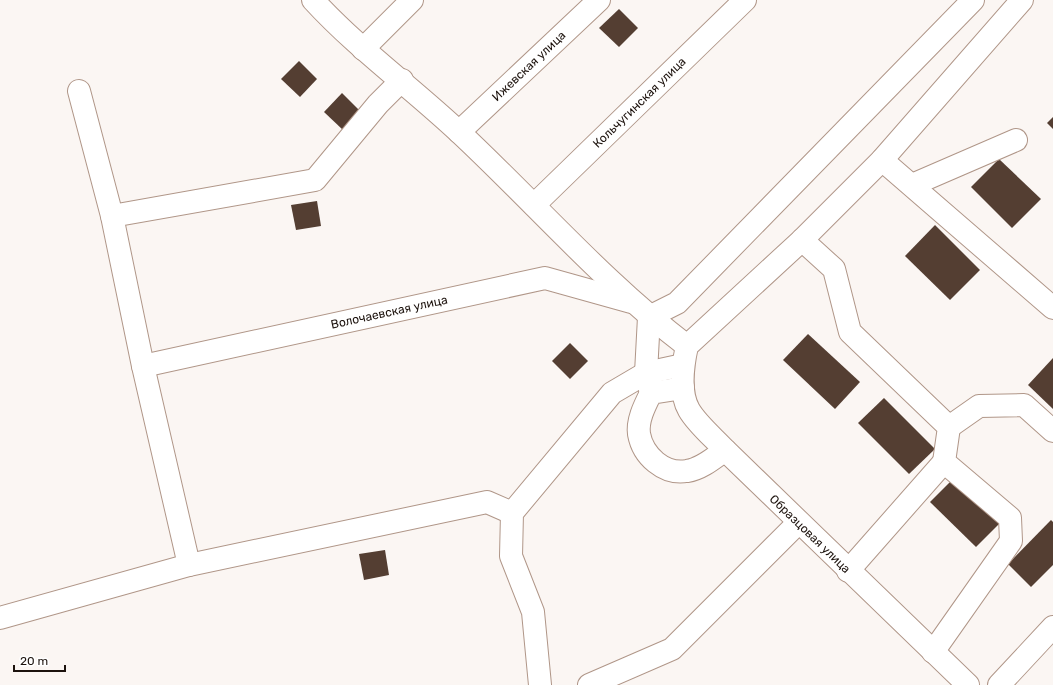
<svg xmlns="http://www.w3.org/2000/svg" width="1053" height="685" font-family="Rubik,sans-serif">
  <rect width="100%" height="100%" fill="#fbf6f3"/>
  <g fill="#543e32">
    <path d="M619,9L638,28L619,47L599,28Z"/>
    <path d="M299,61L317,79L300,97L281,79Z"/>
    <path d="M342,93L360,111L343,130L324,112Z"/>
    <path d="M1053,117V129L1047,123Z"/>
    <path d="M999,159L1041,199L1012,228L971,187Z"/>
    <path d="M317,201L321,226L296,230L291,205Z"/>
    <path d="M935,225L980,270L950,300L905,256Z"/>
    <path d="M808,334L860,382L835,409L783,360Z"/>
    <path d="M570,343L588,361L570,379L552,361Z"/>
    <path d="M1053,358V409L1028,385Z"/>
    <path d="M884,398L935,449L909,474L858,423Z"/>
    <path d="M954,478L1000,523L976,547L930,502Z"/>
    <path d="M1051,520L1053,522V565L1031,587L1008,564Z"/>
    <path d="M385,550L389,575L364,580L359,554Z"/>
  </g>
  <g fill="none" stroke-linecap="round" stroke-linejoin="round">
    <g stroke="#b09688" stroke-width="24">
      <g id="minor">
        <path d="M313,0C358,49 411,87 459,132C535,203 604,283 687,346"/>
        <path d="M363,49L412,0"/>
        <path d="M79,91L112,216L143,366L189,565"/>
        <path id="s1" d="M459,132L599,0"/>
        <path d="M882,160L1053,308"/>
        <path d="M912,185L1016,140"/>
        <path id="s2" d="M534,205L745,0"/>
        <path d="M112,216L315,180L378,104L402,80"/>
        <path d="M802,240L834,269L850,332L949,427L944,462L1010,518L1011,541L933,652"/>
        <path id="s3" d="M143,366L545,278L631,302"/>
        <path d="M683,388L651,393C645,405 637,420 639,434C643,456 664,475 687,471C701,469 714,458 725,450"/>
        <path d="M651,393L646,373L649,317L677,303L973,0"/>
        <path d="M949,427L979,406L1024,405L1053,431"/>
        <path d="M848,571L944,462"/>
        <path d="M0,618L189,565L487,502L512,513"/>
        <path d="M540,685L533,612L511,556L512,513L612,393L646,373L683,365"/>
        <path d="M589,685L672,649L798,523"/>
        <path d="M999,685L1053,627"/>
      </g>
    </g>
    <g stroke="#b09688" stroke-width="24">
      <path id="major" d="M968,685L725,450C714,438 697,424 689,410C679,393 683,364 687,346L802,240L882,160L1022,0"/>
    </g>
    <use href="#minor" stroke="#fff" stroke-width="22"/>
    <use href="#major" stroke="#fff" stroke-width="22"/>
  </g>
  <g text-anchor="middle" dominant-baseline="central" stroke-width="4" stroke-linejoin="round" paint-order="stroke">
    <g font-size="12" fill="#1c120d" stroke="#fff">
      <text stroke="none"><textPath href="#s1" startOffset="96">Ижевская улица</textPath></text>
      <text stroke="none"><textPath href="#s2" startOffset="147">Кольчугинская улица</textPath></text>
      <text stroke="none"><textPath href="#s3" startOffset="252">Волочаевская улица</textPath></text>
      <text transform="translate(810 534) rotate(44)">Образцовая улица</text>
    </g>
  </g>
  <path d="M14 665v6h51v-6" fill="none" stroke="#1c120d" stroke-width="2"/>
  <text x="20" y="665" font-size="12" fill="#1c120d" stroke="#ffffff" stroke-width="3" paint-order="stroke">20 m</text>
</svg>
